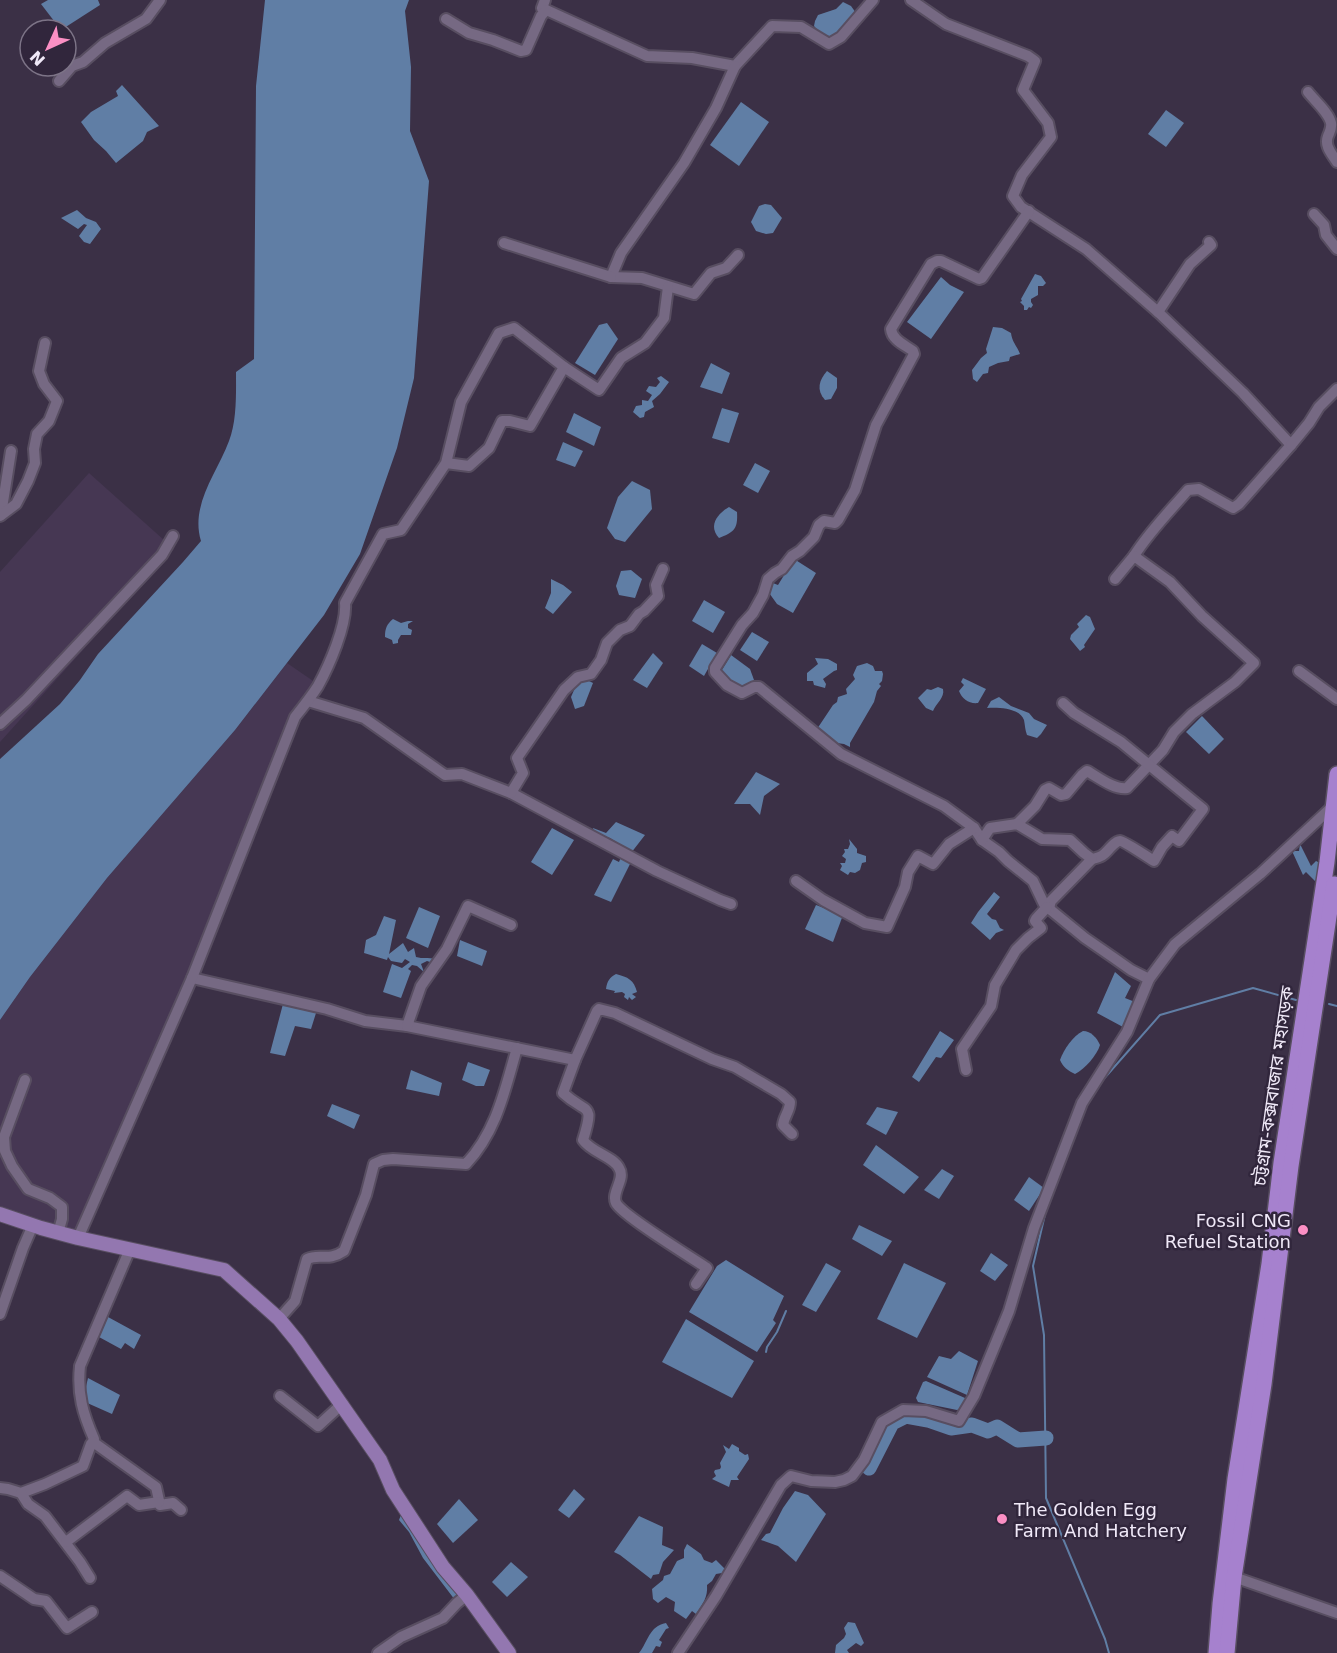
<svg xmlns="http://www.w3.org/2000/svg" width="1337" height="1653" font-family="'DejaVu Sans','Noto Sans Bengali',sans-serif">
  <rect width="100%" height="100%" fill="#3b3046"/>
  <g fill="#463753">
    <path d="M89,473L174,549L0,742V572Z"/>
    <path d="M287,663L319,685L296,709L287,748L76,1235L0,1207V1020L30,977L107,878L235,730Z"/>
  </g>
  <g fill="#607ea5">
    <path d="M48,0H98L100,5L61,30L41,4Z"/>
    <path d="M265,0H409L405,11L411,67L410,131L429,181L414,378L397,448L360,554L324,615L235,730L107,878L30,977L0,1020V759L60,704L80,680L98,654L183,562L201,541C190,505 217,473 229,441C237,421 236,393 236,372L254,359L256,86Z"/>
    <path d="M843,2L851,6L856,13L844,30L832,37L820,33L814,26L815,21L818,15L836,9Z"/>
    <path d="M122,85L159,126L147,132L143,141L116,163L106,151L94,140L81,122L91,112L118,96L116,91Z"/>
    <path d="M741,102L769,122L739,166L710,145Z"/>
    <path d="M1166,110L1184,123L1166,147L1148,134Z"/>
    <path d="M765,204L771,205L782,218L773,233L766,234L756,231L751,222L759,206Z"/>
    <path d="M77,210L86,218L96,222L101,229L90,244L84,242L79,236L87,225L84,224L78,229L61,218Z"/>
    <path d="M1035,274L1041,276L1046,283L1043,286H1038V295L1031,299V302L1033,305L1031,308L1029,307L1027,310H1024V306L1020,302L1022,301L1021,299Z"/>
    <path d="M941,277L950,285L964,292L931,339L907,322Z"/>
    <path d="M607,323L618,339L595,375L575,363L599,325Z"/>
    <path d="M993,327L1002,328L1011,333C1012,342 1017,346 1020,354L1010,357L1009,361L998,363L989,367L988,373L983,374L977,382L973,379L972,370L981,358L987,353L986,349Z"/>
    <path d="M711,363L730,373L722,394L700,387Z"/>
    <path d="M827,371L837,378V388L831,399L825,400C816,390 819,380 827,371Z"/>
    <path d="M661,376L669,382L660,394L652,401L654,407L645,412L644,417L640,418L633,412L636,406L642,405V400L648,401L652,395L646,391L649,386L656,387L660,382L657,378Z"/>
    <path d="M722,408L739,413L729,443L712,438Z"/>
    <path d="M574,413L601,427L594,446L566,432Z"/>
    <path d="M563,442L583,451L575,467L556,460Z"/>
    <path d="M755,463L770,471L758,493L743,485Z"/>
    <path d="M632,481L650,490L652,509L625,542L615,539L607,528L618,497Z"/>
    <path d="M729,507L737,512C738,529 734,532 719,538C708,526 717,514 729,507Z"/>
    <path d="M794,559L816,573L793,613L777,604L767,590L770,582L778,585Z"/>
    <path d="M631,570L642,579L635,598L619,595L616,586L621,571Z"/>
    <path d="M551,579L563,585L572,592L553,614L545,608L551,593Z"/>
    <path d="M704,600L725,612L713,633L692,621Z"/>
    <path d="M1086,615L1090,617L1095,629L1084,645L1085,647L1080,651L1070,639L1071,635L1079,627L1077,624Z"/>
    <path d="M393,619L401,623L408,621H413L408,624V628L412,630L411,635H401L398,640V643L393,644L392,640L385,637C385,628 387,624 393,619Z"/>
    <path d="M752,632L769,642L757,661L740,650Z"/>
    <path d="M702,644L717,653L704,676L689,666Z"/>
    <path d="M653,653L663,663L647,688L633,680Z"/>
    <path d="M731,655L750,669L754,680L751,685L741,688L720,673Z"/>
    <path d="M815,658L828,659L837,664V670L834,671L823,679L826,684L825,688L814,685L813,681H807V673L818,664Z"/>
    <path d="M867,663L873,666L875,671H882L883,674L882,681L879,684L881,686L877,691L874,702L850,743V747L844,744L837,743L817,729L833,705L837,702L838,697L847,694L846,689L855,679L853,675L857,666Z"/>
    <path d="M963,678L986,689L978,703C969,704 962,699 959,691L964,685L961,682Z"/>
    <path d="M585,679L593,683L584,706L575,709L571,697L578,681Z"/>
    <path d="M938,687L943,689C945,698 936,703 933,711L926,708L918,698L927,689L931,690Z"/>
    <path d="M999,697L1011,706L1029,713L1034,719L1047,725L1041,734L1037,738L1027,735C1025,730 1025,725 1024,720C1020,708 998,707 987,708L991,701Z"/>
    <path d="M1202,716L1224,739L1209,754L1186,732Z"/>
    <path d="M756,772L780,784L764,796L760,815L750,804H734Z"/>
    <path d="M616,822L645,835L631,853L617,847L618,843L610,838L594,833L593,828L606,833Z"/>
    <path d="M552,828L574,840L552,875L531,862Z"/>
    <path d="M849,839L857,849V853L866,856V862L862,863L860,870L855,873L850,872L848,875L840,870L842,866L840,863H845L846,859L842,856L845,852L844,849H848L850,844Z"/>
    <path d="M1300,844L1311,866L1316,861L1320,863L1317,878L1315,881L1306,872L1303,875L1292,851H1299Z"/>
    <path d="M621,857L631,862L611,902L594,895L613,859L619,862Z"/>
    <path d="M994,892L1000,897L987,914L992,919L996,920L1000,928L1004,930L996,933L990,940L971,923L978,912Z"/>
    <path d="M816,905L843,915L833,942L805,929Z"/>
    <path d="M419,907L440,916L428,948L406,938Z"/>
    <path d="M384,916L396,920L389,954L403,943L408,952L414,948L416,957C423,959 428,957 435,959L433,963L427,961L421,964L424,972L417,966L412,965L408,969L411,971L401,998L383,992L392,964L402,968L410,962L405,959L402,963L391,961L388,957L387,960L364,953L366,940L376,935Z"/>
    <path d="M460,940L487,951L482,966L457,956Z"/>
    <path d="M1115,972L1131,986L1125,998L1135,1002L1123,1027L1097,1013Z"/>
    <path d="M616,974C628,977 634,980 637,992L632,994L636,997L632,1000L629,997L628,1000L624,997L625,994L622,992L614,993L615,991L606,989C607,981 610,977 616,974Z"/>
    <path d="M283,1004L316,1013L311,1029L295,1026L285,1056L270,1053Z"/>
    <path d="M940,1031L954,1040L941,1058L936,1057L919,1082L912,1077Z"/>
    <path d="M1083,1031C1091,1031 1097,1038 1100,1045C1097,1055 1085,1069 1075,1074C1068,1071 1063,1067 1060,1060C1064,1049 1073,1036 1083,1031Z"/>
    <path d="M468,1062L490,1070L484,1086H476L462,1080Z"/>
    <path d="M411,1070L442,1083L439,1096L406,1089Z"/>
    <path d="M332,1104L360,1115L354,1129L327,1116Z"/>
    <path d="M877,1107L898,1112L886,1135L866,1124Z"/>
    <path d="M876,1145L919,1177L904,1194L863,1165Z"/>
    <path d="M942,1169L954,1176L939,1199L924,1190Z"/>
    <path d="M1029,1177L1044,1188L1029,1211L1014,1200Z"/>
    <path d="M859,1225L892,1241L882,1256L852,1239Z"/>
    <path d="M991,1253L1008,1265L995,1281L980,1271Z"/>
    <path d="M726,1260L784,1296L773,1320L776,1323L757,1352L689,1312L717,1266Z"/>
    <path d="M826,1263L841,1271L816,1312L802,1305Z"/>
    <path d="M904,1263L946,1283L917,1338L877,1319Z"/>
    <path d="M108,1317L141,1335L134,1349L125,1343L121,1349L99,1337Z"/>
    <path d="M686,1319L754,1361L732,1398L662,1362Z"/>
    <path d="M959,1351L978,1361L967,1395L927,1377L939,1356L951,1359Z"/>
    <path d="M88,1378L120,1395L112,1414L85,1402V1391Z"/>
    <path d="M926,1381L965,1398L966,1400L960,1409L957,1410L918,1402L916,1398L923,1382Z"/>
    <path d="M732,1444L739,1448V1451L745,1455L748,1454L749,1459L737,1477L739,1480H731L729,1487L712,1479L716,1476L714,1472L715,1470L720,1469L721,1467L720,1463L726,1452L723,1445L729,1449Z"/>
    <path d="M574,1489L585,1499L569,1518L558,1510Z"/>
    <path d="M795,1491L808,1495L826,1514L796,1562L778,1546L761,1540L766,1534L770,1533L783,1508Z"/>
    <path d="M459,1499L478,1520L453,1543L437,1524Z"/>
    <path d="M401,1515L408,1519L459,1595L455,1600L423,1558L409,1532L399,1520Z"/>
    <path d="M639,1516L663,1527L662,1545L674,1550L663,1562L659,1574L653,1575L651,1579L620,1555L614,1552Z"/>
    <path d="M687,1544L701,1554L704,1560L712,1563L716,1560L725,1569L722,1573L716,1574L712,1581L707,1585C708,1597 703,1604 696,1614L692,1611L686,1619L674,1611L675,1602L666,1597L658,1603L653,1599L652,1589L663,1580L664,1576L670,1574L677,1561L684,1558V1550Z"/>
    <path d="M511,1562L528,1577L507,1597L492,1582Z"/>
    <path d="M848,1622L855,1623L864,1643L861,1646L856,1643L847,1650L849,1653H835L836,1645L844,1638L846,1634L844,1628Z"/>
    <path d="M666,1623L669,1628L666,1629L659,1640L662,1642L660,1647L656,1646L652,1653H639C648,1642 649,1626 666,1623Z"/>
  </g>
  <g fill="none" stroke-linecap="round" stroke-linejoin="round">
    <g stroke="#607ea5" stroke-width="2">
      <path d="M1329,1004L1337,1006"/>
      <path d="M1101,1082L1160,1015L1253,988L1296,1000"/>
      <path d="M1046,1210L1033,1266L1044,1335L1046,1498L1105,1639L1109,1653"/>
      <path d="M766,1352L767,1347L777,1332L786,1311"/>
    </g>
    <path stroke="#607ea5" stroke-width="15" d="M869,1468L892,1423L906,1416L928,1420L951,1428L972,1425L988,1431L997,1427L1018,1440L1046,1438"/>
    <g stroke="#584e61" stroke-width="14">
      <g id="minor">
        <path d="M545,0L542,8L647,56L692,58L735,66L772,26L801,27L829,44L841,37L873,0"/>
        <path d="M911,0L946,24L1028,56L1035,61L1023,90L1048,123L1051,137L1022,175L1013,196L1021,207L1086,249L1158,312L1243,393L1291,445L1239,504L1233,508L1199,489L1188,490C1169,512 1149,532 1134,556"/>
        <path d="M446,19L469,33L493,40L521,51L526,50L541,16L546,10"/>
        <path d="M735,66L716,108L684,163L621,253L611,277L642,278L694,294L711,273L726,268L738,255"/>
        <path d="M59,81L72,66L83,62L105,43L146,19L160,0"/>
        <path d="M1308,92C1315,101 1329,113 1331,123C1332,128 1330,131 1328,136C1324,146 1332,154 1337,162"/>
        <path d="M1029,211L982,278L979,279L941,261H937L931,264L891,329C892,340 905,345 913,351L914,354L876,425L855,490L838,520L835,523L824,521L819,525L814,537L800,551L792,556L782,569L775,573L768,579L763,595L753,613L742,625L715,668V672L727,685L742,693L754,687H759L841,754L944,806L974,828L982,840L999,852L1008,861L1033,881L1044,904L1052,911L1085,938L1114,958L1131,970L1149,979"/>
        <path d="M1314,214L1324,225L1326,235L1337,249"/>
        <path d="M504,243L611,277"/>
        <path d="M1158,312L1190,264L1211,245L1209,242"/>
        <path d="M564,367L599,390L621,358L645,343L664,318L668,287"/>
        <path d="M1291,445L1309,423L1319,407L1337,389"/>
        <path d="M1,515L11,451"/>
        <path d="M0,516L16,504L28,481L35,463L34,449L37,434L49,421L57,401L44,384L39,371L45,343"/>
        <path d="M1299,671L1337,699"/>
        <path d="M308,701L364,718L445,775L462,774L511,793L657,871L720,900L731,904"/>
        <path d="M0,724L26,700L162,555L173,536"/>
        <path d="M511,793L523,773L517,758L564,690L578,677L591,674L601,660L607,643L620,630L630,626L639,614L644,611L658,596L656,585L663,569"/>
        <path d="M1017,824L1035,806L1045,790L1049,788L1061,795L1066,794L1082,775L1087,771C1098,777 1114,790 1127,788L1163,750L1174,732L1192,714L1235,682L1254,663L1202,616L1170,582L1134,556L1115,579"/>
        <path d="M982,840L990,828L1017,824L1042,839L1070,840L1084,853L1092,859C1105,856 1104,854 1112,846C1114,844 1117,841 1120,841C1124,841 1149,858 1154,861L1162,847L1172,836L1179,841L1203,809L1121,742L1074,713L1063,703"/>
        <path d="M796,881L823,900L865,923L887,927L905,887L908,872L918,856L933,864L949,844L974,828"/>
        <path d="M1049,908L1051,901L1092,859"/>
        <path d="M192,978L327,1009L365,1021L407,1026L575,1060"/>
        <path d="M407,1026L421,986L447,949L468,906L511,925"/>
        <path d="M966,1070L962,1049L991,1006L995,985L1016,950L1028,938L1041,928L1035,921L1036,919L1047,907"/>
        <path d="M25,1080L4,1137L5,1151L12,1166L28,1189L50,1198L62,1207V1219L58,1233"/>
        <path d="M78,1238L192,978L295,717C303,707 311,697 318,686C329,666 347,625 345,603L383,534L401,530L446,463L461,402L499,333L514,328L564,367L530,426L510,421H502L489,448L469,466L446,463"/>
        <path d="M696,1284L707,1268C692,1258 622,1215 616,1203C611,1192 626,1179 619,1168C613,1156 592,1153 583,1140C595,1101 587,1115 563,1093L575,1060L597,1011L599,1009L615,1013L712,1059L735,1067L781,1094L790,1102C790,1111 784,1116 783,1125L792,1134"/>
        <path d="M0,1314L23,1248L33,1225"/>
        <path d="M279,1319L295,1301L307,1259C320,1253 328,1262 344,1251L366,1195L374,1164L383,1160L393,1159L466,1164C497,1131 505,1089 517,1048"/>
        <path d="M280,1396L318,1426L342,1404"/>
        <path d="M93,1442L94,1439C83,1414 77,1394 80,1366L130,1249"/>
        <path d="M0,1488L8,1489L21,1493L45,1484L83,1466L91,1444L93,1442L156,1487L160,1505L173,1503L181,1510"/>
        <path d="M21,1493L28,1504L45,1516L80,1562L90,1578"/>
        <path d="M66,1542L127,1496L139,1505L159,1502"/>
        <path d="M0,1576L34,1599L46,1601L67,1628L92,1612"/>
        <path d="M1234,1577L1337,1613"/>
        <path d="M378,1653L401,1637L443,1618L457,1603L467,1595"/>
        <path d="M678,1653L716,1596L781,1485L791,1476L811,1481L835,1482L844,1480L852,1476L864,1460L882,1422L903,1410L926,1411L959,1421L974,1396L1009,1311L1034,1228L1082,1103L1127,1032L1149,979L1175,944L1260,874L1333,806"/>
      </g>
    </g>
    <g stroke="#584e61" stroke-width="16">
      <path id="major" d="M0,1214L41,1228L78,1238L224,1270L279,1319L297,1341L380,1460L393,1490L443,1567L467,1595L509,1653"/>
    </g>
    <g stroke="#584e61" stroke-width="18">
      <g id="highway">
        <path d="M1216,1653L1220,1604L1235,1479L1269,1264L1281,1163L1327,862L1337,774"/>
        <path d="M1227,1653L1234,1577L1264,1384L1291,1166L1334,884"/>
      </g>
    </g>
    <use href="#minor" stroke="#766983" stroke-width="10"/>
    <use href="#major" stroke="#9377b0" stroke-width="14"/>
    <use href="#highway" stroke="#a681ce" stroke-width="15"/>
  </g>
  <g fill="#fb8fc4" stroke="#31263c" stroke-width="2">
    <circle cx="1303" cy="1230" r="6"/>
    <circle cx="1002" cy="1519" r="6"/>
  </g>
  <g text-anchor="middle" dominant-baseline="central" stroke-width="5" stroke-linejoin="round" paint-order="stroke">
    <g font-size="18" fill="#f0e9f8" stroke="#31263c">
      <text transform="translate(1273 1086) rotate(-82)">চট্টগ্রাম-কক্সবাজার মহাসড়ক</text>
    </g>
    <g font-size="18" fill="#f0e9f8" stroke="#31263c" text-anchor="end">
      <text x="1291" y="1220">Fossil CNG<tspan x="1291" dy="21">Refuel Station</tspan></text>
      <text x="1014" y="1509" text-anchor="start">The Golden Egg<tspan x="1014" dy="21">Farm And Hatchery</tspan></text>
    </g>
  </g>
  <g transform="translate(48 48) rotate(225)"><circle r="28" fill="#31263c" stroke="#7d7487" stroke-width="1.5"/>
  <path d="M0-4.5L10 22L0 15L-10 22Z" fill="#fb8fc4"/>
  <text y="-9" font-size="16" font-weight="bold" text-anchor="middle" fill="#f0e9f8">N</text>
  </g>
</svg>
